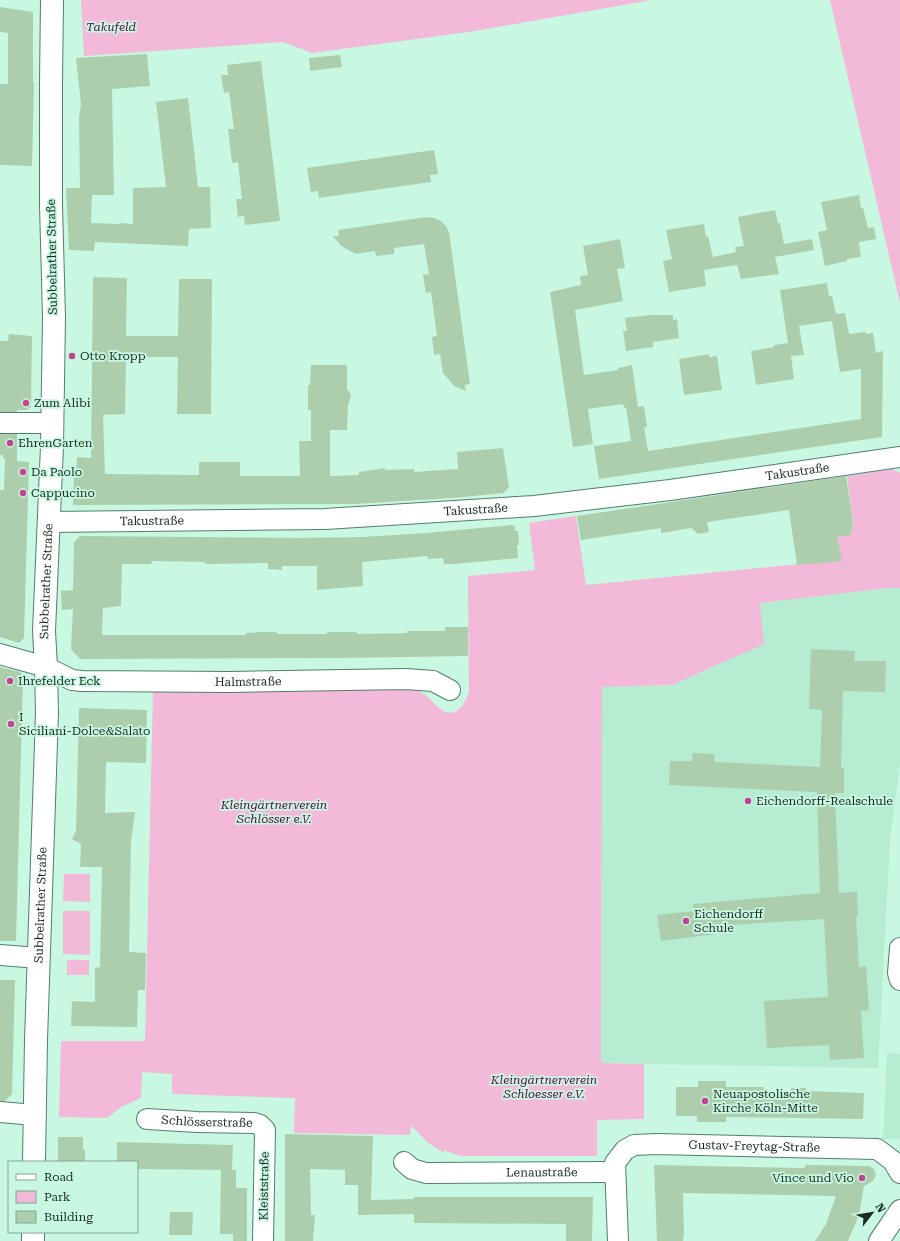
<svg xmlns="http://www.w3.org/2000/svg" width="900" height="1241" font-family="'Roboto Serif',serif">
  <rect width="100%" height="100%" fill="#c8f8e2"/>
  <g fill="#b5ecd2">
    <path d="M887,588H900V762L890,840L878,1068L601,1063L602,687L672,685L763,644L760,603Z"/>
    <path d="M887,1053L900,1054V1139H883Z"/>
  </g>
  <g fill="#f2b9d8">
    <path d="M81,0H652L469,32L312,53L283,42L84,56Z"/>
    <path d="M830,0H900V303Z"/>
    <path d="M892,469L899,472L900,474V588H887L760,603L764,644L672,685L602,687L601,1063L644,1064V1119L597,1120V1156H460L444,1150V1153L427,1142L417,1131L411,1126L410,1135L294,1133L295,1098L172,1094V1074L142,1072L141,1098L121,1107L107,1118L59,1117L61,1041H145L153,690L416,689C420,692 423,694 427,696C432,701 437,707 443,711C458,718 466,702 469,691L468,576L535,570L529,523L576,516L586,585L841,560L837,537L851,535L853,523L847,476Z"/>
    <path d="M64,874H90V902L63,901Z"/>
    <path d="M63,911H90V955L63,954Z"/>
    <rect x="67" y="960" width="22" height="15"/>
  </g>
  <g fill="#adcead">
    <path d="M0,7L33,12V82H34L32,166L0,165V84H8V33L0,32Z"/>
    <path d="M147,54L150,86L112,89L114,195H92L91,223L120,224V223L133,224V188L166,187L156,102L188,98L198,187H210L211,228L189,229L188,246L95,242L94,251L69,250L66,188H80L79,117L81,104L76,58Z"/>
    <path d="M340,55L342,67L310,71L309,58Z"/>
    <path d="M261,61L280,221L245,225L244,216L238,217L236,199H242L238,162L232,163L228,129H234L229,92L224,93L221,75H228L227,65Z"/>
    <path d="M434,150L438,174L430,175L431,182L319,198L318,191L311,192L307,168Z"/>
    <path d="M859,195L861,208H863L868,228L874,227L876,239L859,242L861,257L847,259V261L825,266L818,232L827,230L821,202Z"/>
    <path d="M775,210L778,223H780L784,244L812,239L814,250L775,257L779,274L741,279L737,265L704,270L706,286L669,292L663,261L672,259L666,230L704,224L706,237L708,236L713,257L736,252L735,247L744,246L738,217Z"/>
    <path d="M427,217L434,218L441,221L446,226L449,232L470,384L465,385L466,391L454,386L443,373L440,354L434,355L432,337L437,336L431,292L426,293L423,275L429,274L424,244L394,248V254L376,256L375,251L356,254L341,246L333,236H339L338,230Z"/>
    <path d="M620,239L625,268L617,269L623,301L575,310L584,375L618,370V368L632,365L638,407L644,406L647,427H644L648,451L861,419V369L840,372L832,321L799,326L804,355L791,356L794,379L756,385L751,351L774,347V345L788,343L780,290L827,283L829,296H832L836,314L845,313L849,334L865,332L866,334L873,333L876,353L883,351L882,437L599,479L594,446L631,441L626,407L624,408L623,404L588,409L593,444L573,447L550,292L581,285L580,276L588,275L583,246Z"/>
    <path d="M93,277L127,278L126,336H178L179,279H212L211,414H177L178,357H126L125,414L103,415L105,474L199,475V462H240V476H300L299,441H311V410H308V385H310L311,365H347V389L350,393L351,397L348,405L347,430H330V476L359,475V472L385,468V470L414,469V472L458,469L457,452L503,448L509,487L504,493L453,498L354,504L73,505L74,476H76L77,457L91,458Z"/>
    <path d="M650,315H673V320L677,319L679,338L653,342V347L626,351L623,331H627L625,318Z"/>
    <path d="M9,334L32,336L31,407L27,410H17V412H0V341H8Z"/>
    <path d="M709,354V357L717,356L722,390L684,395L679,359Z"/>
    <path d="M0,434H17V461L29,462L24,638L19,643L0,637V490H4L5,458H3V455H0Z"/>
    <path d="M846,476L853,523L851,535L837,537L842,561L797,565L789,510L707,522L709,532L698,534L691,528L661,533V528L581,540L577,516Z"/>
    <path d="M512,525V526L515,525V531H518L519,545H517L518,558L454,564H444L443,558L428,559L427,556L362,562L363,586L317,590V566H282V570L268,569V563L205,564V562L152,561L151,564H122L121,606L103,608L102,635H246V633L262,632H277V634H327V632H357V634L407,633V631H445V627H468V656L343,658L80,659L71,649L73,609L62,610L61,591L73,590L74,542L80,536L298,538L362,537L426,533Z"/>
    <path d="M811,649L855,651L854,661H886L885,692L843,691L841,768H844V793H835L839,893L857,892L858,916L856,917L859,967L866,966L869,1010L861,1011L864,1058L830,1060L829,1045L767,1048L764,1001L828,997L824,919L715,926L716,934L661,941L657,915L694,911L693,904L820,893L817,792L669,785L670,761H692L693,753L714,754L715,762L820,767L822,710L809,709Z"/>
    <path d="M0,667L20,672L23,677L16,941H0Z"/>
    <path d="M79,708L147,710L146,763L106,762L105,813L135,812L131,841L129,952L146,953L145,990H138L137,1027L71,1026L72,1001L95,1002V968L100,967L102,867H80L81,844L72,839L76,831Z"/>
    <path d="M0,980H15L12,1094L5,1101H0Z"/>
    <path d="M698,1081H726V1087H764V1091H791V1088H806V1091L864,1093L863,1119L726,1117V1122H697V1116H676V1087H698Z"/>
    <path d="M285,1134L373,1136L371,1200L414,1199V1197H593L592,1241H566V1224L414,1223V1214L358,1215V1185H345V1170L310,1169L311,1215H315L313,1241H285Z"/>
    <path d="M58,1137H83V1150H85V1162H58Z"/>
    <path d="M117,1142L233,1145L232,1170H236V1188H247V1241H233V1234H220L221,1170L137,1169V1162H117Z"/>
    <path d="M654,1165L805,1168V1165L869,1166L874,1169L876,1175L873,1181L864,1186L859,1215L848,1241H815L826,1224L836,1196L683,1193L684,1237H683V1241H657Z"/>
    <path d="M170,1212H193L192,1235H169Z"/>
  </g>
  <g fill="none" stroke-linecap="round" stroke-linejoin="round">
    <g stroke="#527e6b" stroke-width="22">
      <g id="minor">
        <path d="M0,423H52"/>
        <path id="s1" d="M48,522L325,519L534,506L670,490L900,457"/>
        <path id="s2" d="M0,654L46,667L72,680L82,681L231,682L406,679L433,681L450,690"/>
        <path d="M900,948L898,973L900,980"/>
        <path d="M0,955L39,958"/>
        <path d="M0,1112L34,1115"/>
        <path id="s3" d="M147,1119L197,1122L254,1123L260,1125L265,1130L263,1241"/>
        <path id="s4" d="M404,1162L412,1169L426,1173L615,1172"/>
        <path id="s5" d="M618,1241L615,1163L625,1150L634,1145L656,1144L877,1149L893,1161L900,1173"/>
        <path d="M879,1241L900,1210"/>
      </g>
    </g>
    <g stroke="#527e6b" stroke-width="24">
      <g id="major">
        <path id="s6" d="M34,1162L36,1040L47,713L46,667L44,631L52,446L54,317L51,205V84L52,0"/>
        <path d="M33,1241V1232"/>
      </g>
    </g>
    <use href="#minor" stroke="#fff" stroke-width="20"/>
    <use href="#major" stroke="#fff" stroke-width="22"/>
  </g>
  <g fill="#c24594" stroke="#c8f8e2" stroke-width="1.5">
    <circle cx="72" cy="356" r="4"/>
    <circle cx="26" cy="403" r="4"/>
    <circle cx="10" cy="443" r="4"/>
    <circle cx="23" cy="472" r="4"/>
    <circle cx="23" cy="493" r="4"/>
    <circle cx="10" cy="681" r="4"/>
    <circle cx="11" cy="724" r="4"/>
    <circle cx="748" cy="801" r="4"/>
    <circle cx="686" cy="921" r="4"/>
    <circle cx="705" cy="1101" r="4"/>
    <circle cx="862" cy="1178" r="4"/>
  </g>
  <g text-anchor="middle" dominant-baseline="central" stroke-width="3.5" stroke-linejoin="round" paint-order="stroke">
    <g font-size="12" font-style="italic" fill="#5a0740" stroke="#c8f8e2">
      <text x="111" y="27">Takufeld</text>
      <text x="274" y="805">Kleingärtnerverein<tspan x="274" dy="14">Schlösser e.V.</tspan></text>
      <text x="544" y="1080">Kleingärtnerverein<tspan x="544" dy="14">Schloesser e.V.</tspan></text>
    </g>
    <g font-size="12" fill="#192b23" stroke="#c8f8e2">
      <text transform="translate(52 257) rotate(-91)">Subbelrather Straße</text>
      <text stroke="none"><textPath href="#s1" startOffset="752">Takustraße</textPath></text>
      <text stroke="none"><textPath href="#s1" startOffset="428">Takustraße</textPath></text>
      <text stroke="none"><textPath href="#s1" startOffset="104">Takustraße</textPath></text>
      <text stroke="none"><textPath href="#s6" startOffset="581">Subbelrather Straße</textPath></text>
      <text stroke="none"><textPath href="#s2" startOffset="253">Halmstraße</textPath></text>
      <text stroke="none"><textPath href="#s6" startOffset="257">Subbelrather Straße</textPath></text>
      <text stroke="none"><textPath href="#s3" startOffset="60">Schlösserstraße</textPath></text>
      <text stroke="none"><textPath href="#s5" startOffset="225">Gustav-Freytag-Straße</textPath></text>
      <text stroke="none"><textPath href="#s4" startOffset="141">Lenaustraße</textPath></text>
      <text transform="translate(264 1186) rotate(-89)">Kleiststraße</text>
    </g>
    <g font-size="12" fill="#192b23" stroke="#c8f8e2" text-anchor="start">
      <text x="80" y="356">Otto Kropp</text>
      <text x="34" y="403">Zum Alibi</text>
      <text x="18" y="443">EhrenGarten</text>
      <text x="31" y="472">Da Paolo</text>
      <text x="31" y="493">Cappucino</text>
      <text x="18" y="681">Ihrefelder Eck</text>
      <text x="19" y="717">I<tspan x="19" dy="14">Siciliani-Dolce&amp;Salato</tspan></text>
      <text x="756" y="801">Eichendorff-Realschule</text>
      <text x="694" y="914">Eichendorff<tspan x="694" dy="14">Schule</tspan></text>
      <text x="713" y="1094">Neuapostolische<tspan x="713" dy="14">Kirche Köln-Mitte</tspan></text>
      <text x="854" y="1178" text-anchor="end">Vince und Vio</text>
    </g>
  </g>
  <rect x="8" y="1161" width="130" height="72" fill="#c8f8e2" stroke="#82a696"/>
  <rect x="16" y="1174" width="20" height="6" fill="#ffffff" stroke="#82a696"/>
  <text x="44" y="1181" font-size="12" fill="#192b23">Road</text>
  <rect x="16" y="1191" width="20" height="12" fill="#f2b9d8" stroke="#82a696"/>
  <text x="44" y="1201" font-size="12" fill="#192b23">Park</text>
  <rect x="16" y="1211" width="20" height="12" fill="#adcead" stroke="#82a696"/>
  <text x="44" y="1221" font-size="12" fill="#192b23">Building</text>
  <g transform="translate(872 1213) rotate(59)" stroke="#c8f8e2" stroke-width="3" paint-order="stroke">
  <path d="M0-3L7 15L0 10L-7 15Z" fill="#192b23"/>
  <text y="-6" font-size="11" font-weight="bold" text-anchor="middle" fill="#192b23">N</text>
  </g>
</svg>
